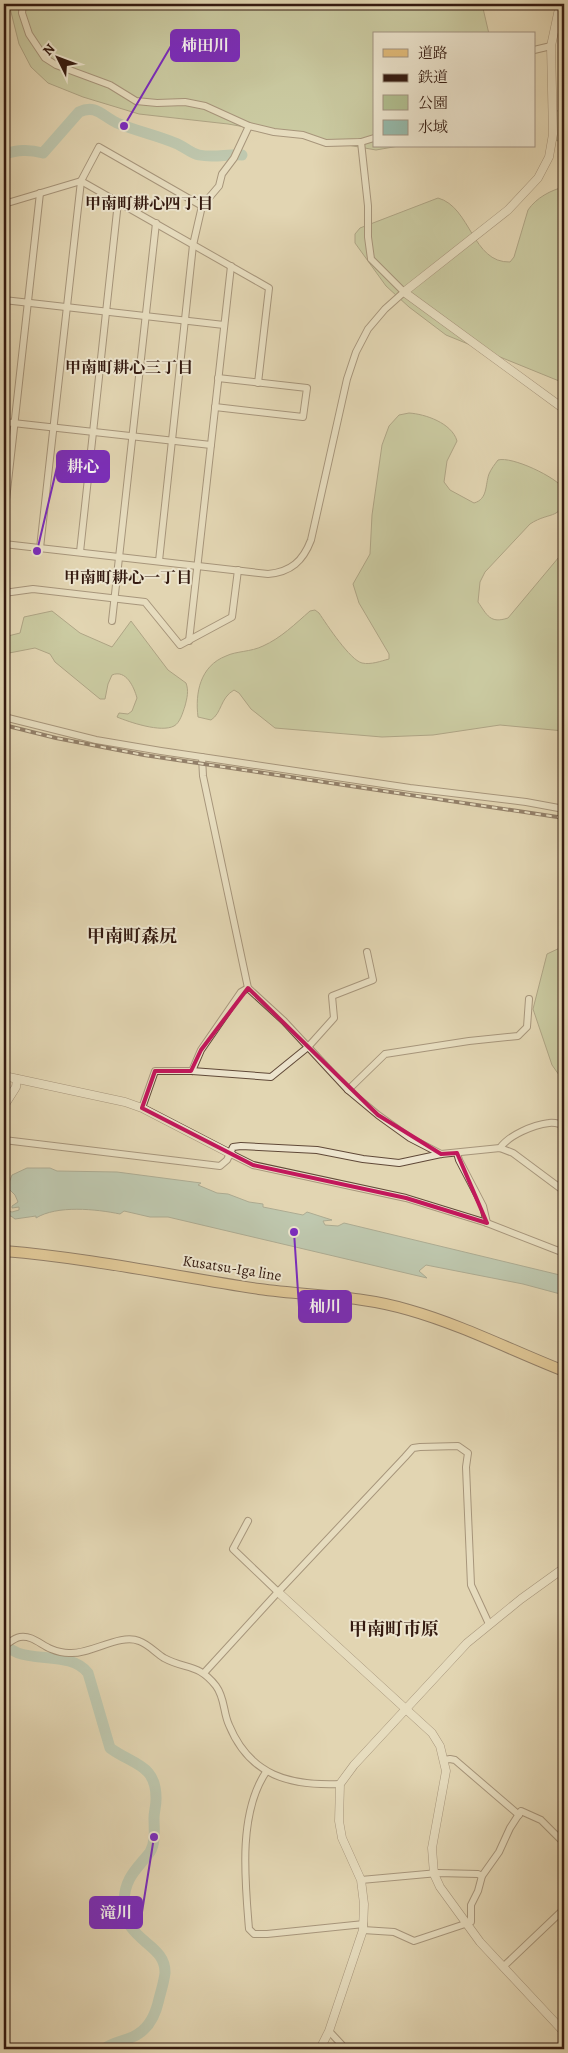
<svg xmlns="http://www.w3.org/2000/svg" width="568" height="2053" font-family="Alegreya,'Noto Serif JP',serif">
  <rect width="100%" height="100%" fill="#e2d6b2"/>
  <filter id="stains"><feTurbulence type="fractalNoise" baseFrequency=".004" numOctaves="4"/><feColorMatrix values="0 0 0 0 .2 0 0 0 0 .09 0 0 0 0 .02 0 0 0 .5 -.17"/></filter>
  <radialGradient id="worn" r=".72"><stop offset=".6" stop-color="#630" stop-opacity="0"/><stop offset="1" stop-color="#630" stop-opacity=".3"/></radialGradient>
  <g fill="#b0be8f" stroke="#726c50">
    <path d="M9,4H482L489,34H374V146H399L376,150L228,124L139,114L83,97L48,83L31,67L19,44Z"/>
    <path d="M564,103V144L554,139C549,123 553,115 564,103Z"/>
    <path d="M564,187V383L446,335L409,307L386,286L355,243V234L360,228L438,198C471,207 472,263 510,262L514,257L528,210C536,198 551,190 564,187Z"/>
    <path d="M409,413C425,414 452,423 457,441L447,461L444,482L450,490L474,503C488,499 485,485 489,474C491,469 495,464 498,460C512,456 556,477 564,489C564,522 551,510 530,524L485,572L480,582L478,602C487,615 490,624 508,618L564,551V731L500,725L433,735L382,737L275,728L251,709L239,693L234,690C220,698 222,713 211,720L198,717C195,693 200,666 226,656C236,651 251,652 263,646C281,638 295,624 310,611L315,610L319,613C327,625 350,660 362,663C371,665 381,661 389,659V654L359,603L353,584L370,554L372,515L382,445L389,426L399,415Z"/>
    <path d="M52,611L80,633L112,647L131,621L168,670L186,683C189,691 187,698 185,706C183,712 180,723 174,726C161,733 129,722 117,717L119,713L128,714L132,711L137,698C134,687 126,669 112,675L108,684L105,699H100L55,662L50,654L35,648L4,654V637L20,633L24,617Z"/>
    <path d="M564,946V1082L552,1065L533,1009L547,954Z"/>
  </g>
  <path fill="#95b9aa" stroke="#6e796c" d="M27,1168H50L57,1171L117,1172L201,1183L198,1185L217,1193L228,1194L249,1202L263,1204V1207L303,1215L307,1212L332,1220L323,1221L325,1225L338,1226L344,1223L564,1276V1295L523,1284L426,1265L419,1271L427,1278L168,1217H150L124,1211L120,1214C96,1209 57,1205 36,1218V1216L15,1219L11,1216L4,1217V1210L8,1209V1211L12,1212L19,1210V1207L12,1208V1206L18,1202L15,1195L8,1188L4,1189V1183H9L12,1175Z"/>
  <g fill="none" stroke-linecap="round" stroke-linejoin="round">
    <g stroke="#95b9aa" stroke-width="11">
      <path d="M4,154C18,150 28,149 43,153L79,112C96,104 102,116 117,123C136,131 156,135 175,143C184,146 190,153 199,155C214,158 227,154 242,155"/>
      <path d="M4,1645C8,1648 13,1651 18,1653C39,1661 73,1653 88,1673L110,1748C133,1765 157,1764 156,1800C156,1806 154,1812 154,1818C154,1829 156,1842 150,1852C137,1869 125,1877 124,1901C122,1942 166,1942 165,1973C164,1982 161,1991 159,1999C156,2013 151,2026 138,2034C128,2041 114,2041 104,2049"/>
    </g>
    <g stroke="#604938" stroke-width="8">
      <g id="minor">
        <path d="M23,4L22,13L29,34L45,58L56,65L110,85L136,101L157,103L185,102L205,106L249,126L274,132L303,135L326,143L361,142L374,138"/>
        <path d="M534,50L551,46"/>
        <path d="M4,204L81,181L269,288L258,383"/>
        <path d="M202,206L219,186L222,174L234,158L249,126"/>
        <path d="M4,300L224,325"/>
        <path d="M215,407L303,417L307,388L218,378"/>
        <path d="M4,422L211,445"/>
        <path d="M4,518L40,193"/>
        <path d="M4,544L268,574C291,572 303,561 311,540L347,379L356,352L368,329L385,309L404,292L371,259L368,237V206L361,142"/>
        <path d="M40,548L81,181L99,147L202,206L193,245L159,561"/>
        <path d="M80,552L118,202"/>
        <path d="M4,593L33,589L145,602L180,645L232,617L238,570"/>
        <path d="M112,621L156,223"/>
        <path d="M189,641L231,266"/>
        <path d="M4,717L96,740L161,751L410,788L526,802L564,809"/>
        <path d="M202,757L203,776L248,988L284,1021L348,1090L378,1115L410,1138L441,1154"/>
        <path d="M192,1071L201,1050L241,992L248,988"/>
        <path d="M348,1090L385,1054L469,1041L518,1036L527,1027L529,999"/>
        <path d="M142,1108L155,1071H192L271,1077L308,1047L334,1018L332,996L373,980L367,952"/>
        <path d="M4,1140L220,1166L227,1160L233,1147L241,1146L317,1150L363,1159L399,1163L441,1154L500,1148L513,1153L564,1191"/>
        <path d="M500,1148C509,1135 533,1125 549,1123C554,1122 559,1124 564,1125"/>
        <path d="M457,1153L459,1160L483,1206L487,1223"/>
        <path d="M231,1154L253,1165L406,1198L487,1223L564,1253"/>
        <path d="M278,1592L405,1457L413,1448L420,1447L458,1446L468,1453L466,1467L471,1585L489,1624"/>
        <path d="M4,1646C9,1643 14,1638 20,1637C32,1635 41,1645 51,1649C56,1651 64,1653 69,1653C90,1655 120,1633 139,1641C148,1644 156,1653 164,1658C186,1670 198,1663 216,1686C225,1698 223,1712 229,1725C250,1776 290,1786 340,1784"/>
        <path d="M204,1673L278,1592L233,1549L248,1521"/>
        <path d="M444,1760L450,1759L455,1760L519,1815"/>
        <path d="M266,1772C238,1814 245,1880 249,1929L254,1934H267L364,1924"/>
        <path d="M361,1880L438,1873L478,1874L482,1876"/>
        <path d="M363,1930L394,1932L414,1941L471,1922V1905L478,1891L482,1876L499,1852L510,1828L521,1811L541,1820L564,1843"/>
        <path d="M503,1967L564,1909"/>
        <path d="M329,2031L342,2045V2049"/>
      </g>
    </g>
    <g stroke="#604938" stroke-width="9">
      <g id="tertiary">
        <path d="M560,4L551,46L553,134L549,157L538,178L508,210L404,292L564,409"/>
        <path d="M4,1076L125,1102L142,1108L231,1154"/>
        <path d="M4,1106L16,1087L17,1079"/>
        <path d="M278,1592L432,1733L440,1746L446,1771L432,1848L434,1874L440,1887L480,1942L564,2032"/>
        <path d="M320,2049L329,2031L363,1930L364,1904L361,1880L342,1838L339,1821L340,1784L354,1765L467,1643L521,1599L564,1568"/>
      </g>
    </g>
    <g stroke="#341a10" stroke-width="12">
      <path id="primary" d="M4,1251C90,1258 174,1276 259,1289C309,1296 360,1295 409,1310C462,1325 513,1351 564,1371"/>
    </g>
    <use href="#minor" stroke="#ece4cd" stroke-width="6"/>
    <use href="#tertiary" stroke="#ece4cd" stroke-width="8"/>
    <use href="#primary" stroke="#e1bb79" stroke-width="10"/>
    <g stroke="#341a10" stroke-width="4">
      <path id="rail" d="M4,725L56,738L144,755L564,818"/>
    </g>
    <use href="#rail" stroke="#ece4cd" stroke-width="2" stroke-dasharray="5.5" stroke-linecap="butt"/>
  </g>
  <path d="M0 0H568V2053H0ZM248,988L378,1115L441,1154L457,1153L487,1223L406,1198L253,1165L142,1108L155,1071H191L201,1050Z" fill="#e2d6b2" fill-opacity=".55" fill-rule="evenodd"/>
  <path fill="none" stroke="#c2185b" stroke-width="4" stroke-linejoin="round" d="M248,988L378,1115L441,1154L457,1153L487,1223L406,1198L253,1165L142,1108L155,1071H191L201,1050Z"/>
  <g text-anchor="middle" dominant-baseline="central" stroke-width="4" stroke-linejoin="round" paint-order="stroke">
    <g font-size="15" fill="#341a10" stroke="#ece4cd">
      <text transform="translate(232 1268) rotate(9)">Kusatsu-Iga line</text>
    </g>
    <g font-size="16" font-weight="bold" fill="#341a10" stroke="#ece4cd">
      <text x="149" y="204">甲南町耕心四丁目</text>
      <text x="129" y="368">甲南町耕心三丁目</text>
      <text x="128" y="578">甲南町耕心一丁目</text>
    </g>
    <g font-size="18" font-weight="bold" fill="#341a10" stroke="#ece4cd">
      <text x="132" y="936">甲南町森尻</text>
      <text x="394" y="1629">甲南町市原</text>
    </g>
  </g>
  <path fill="none" stroke="#7b2cbf" stroke-width="2" d="M124 126L171 46M37 551L57 467M294 1232L299 1307M154 1837L142 1912"/>
  <g fill="#7b2cbf" stroke="#ece4cd" stroke-width="2">
    <circle cx="124" cy="126" r="5"/>
    <circle cx="37" cy="551" r="5"/>
    <circle cx="294" cy="1232" r="5"/>
    <circle cx="154" cy="1837" r="5"/>
  </g>
  <g fill="#7b2cbf" stroke="#7b2cbf" stroke-width="2">
    <rect x="171" y="30" width="68" height="31" rx="5"/>
    <rect x="57" y="451" width="52" height="31" rx="5"/>
    <rect x="299" y="1291" width="52" height="31" rx="5"/>
    <rect x="90" y="1897" width="52" height="31" rx="5"/>
  </g>
  <g font-size="16" text-anchor="middle" font-weight="bold" fill="#fff">
    <text x="205" y="51">柿田川</text>
    <text x="83" y="472">耕心</text>
    <text x="325" y="1312">杣川</text>
    <text x="116" y="1918">滝川</text>
  </g>
  <rect width="568" height="2053" fill="none" stroke="#e2d6b2" stroke-width="20"/>
  <rect x="5" y="5" width="558" height="2043" fill="none" stroke="#341a10" stroke-width="2.5"/>
  <rect x="10" y="10" width="548" height="2033" fill="none" stroke="#341a10"/>
  <rect x="373" y="32" width="162" height="115" fill="#ece4cd" stroke="#a29381"/>
  <rect x="383" y="49" width="25" height="8" fill="#e1bb79" stroke="#a29381"/>
  <text x="418" y="58" font-size="15" fill="#341a10">道路</text>
  <rect x="383" y="74" width="25" height="8" fill="#341a10" stroke="#a29381"/>
  <text x="418" y="82" font-size="15" fill="#341a10">鉄道</text>
  <rect x="383" y="95" width="25" height="15" fill="#b0be8f" stroke="#a29381"/>
  <text x="418" y="108" font-size="15" fill="#341a10">公園</text>
  <rect x="383" y="120" width="25" height="15" fill="#95b9aa" stroke="#a29381"/>
  <text x="418" y="132" font-size="15" fill="#341a10">水域</text>
  <g transform="translate(58 58) rotate(312)" stroke="#ece4cd" stroke-width="4" paint-order="stroke">
  <path d="M0-4L9 19L0 12L-9 19Z" fill="#341a10"/>
  <text y="-8" font-size="14" font-weight="bold" text-anchor="middle" fill="#341a10">N</text>
  </g>
  <rect width="100%" height="100%" filter="url(#stains)"/>
  <rect width="100%" height="100%" fill="url(#worn)"/>
</svg>
